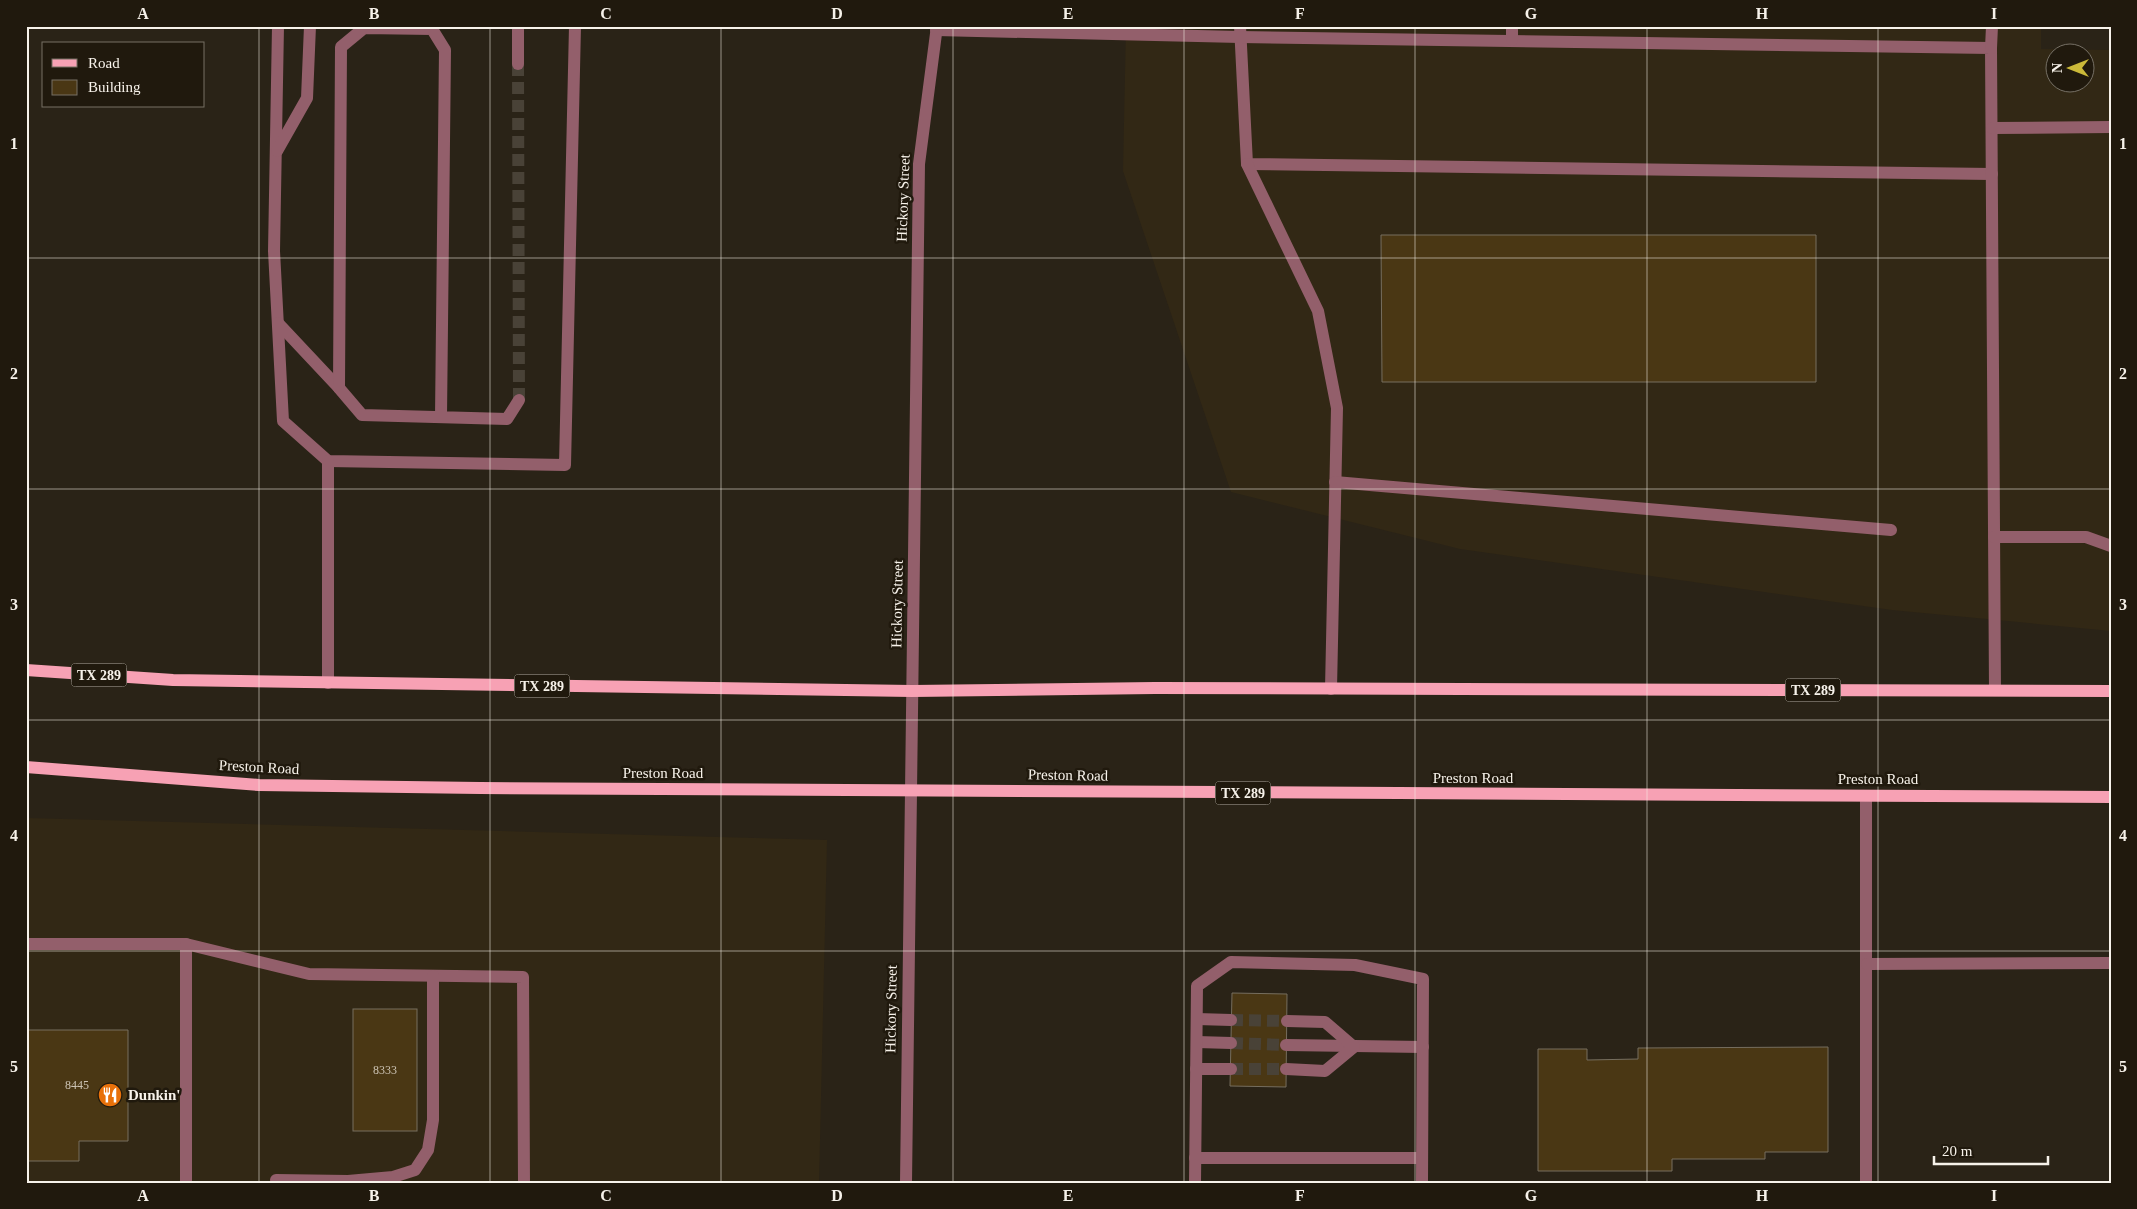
<svg xmlns="http://www.w3.org/2000/svg" width="2137" height="1209" font-family="'Times New Roman',serif">
  <rect width="100%" height="100%" fill="#2a2317"/>
  <g fill="#322815" fill-rule="evenodd">
    <path d="M1126,26H2041V49L2111,50V631L1892,610L1460,549L1231,492L1123,171ZM2054,52H2084V82H2054Z"/>
    <path d="M26,818L827,840L819,1183H26Z"/>
  </g>
  <g fill="#4a3714" stroke="#766e5f">
    <path d="M1381,235H1816V382H1382Z"/>
    <path d="M1232,993L1287,994L1286,1087L1230,1086Z"/>
    <rect x="353" y="1009" width="64" height="122"/>
    <path d="M26,1030H128V1141H79V1161H26Z"/>
    <path d="M1828,1047V1152H1765V1159H1672V1171H1538V1049H1587V1060L1638,1059V1048Z"/>
  </g>
  <g fill="none" stroke-linecap="round" stroke-linejoin="round">
    <g stroke="#494237" stroke-width="12" stroke-dasharray="12 6" stroke-linecap="butt">
      <path d="M518,64L519,400"/>
      <path d="M1231,1020L1287,1021"/>
      <path d="M1231,1043L1286,1045"/>
      <path d="M1231,1069H1286"/>
    </g>
    <g stroke="#935f6b" stroke-width="12">
      <path d="M278,26L274,251L283,421L328,461L565,465L575,26"/>
      <path d="M1240,26L1247,164L1992,174"/>
      <path d="M936,30L1240,37L1991,48L1995,690"/>
      <path d="M1512,40V26"/>
      <path d="M1991,48L1992,26"/>
      <path d="M518,64V26"/>
      <path d="M1992,128L2111,127"/>
      <path d="M277,151L307,98L310,26"/>
      <path d="M1247,164L1318,311L1337,408L1331,689"/>
      <path d="M278,323L339,388"/>
      <path d="M441,417L445,50L432,29L364,28L341,47L339,388L362,415L507,419L519,400"/>
      <path d="M328,461V683"/>
      <path d="M1335,482L1891,530"/>
      <path d="M1994,537H2086L2111,546"/>
      <path d="M1866,796V1183"/>
      <path d="M26,944H186L309,974L523,977L524,1183"/>
      <path d="M186,944V1183"/>
      <path d="M1867,964L2111,963"/>
      <path d="M1197,1019L1231,1020"/>
      <path d="M1197,1042L1231,1043"/>
      <path d="M1286,1045L1423,1047"/>
      <path d="M1196,1069H1231"/>
      <path d="M1286,1069L1325,1071L1354,1047L1325,1022L1287,1021"/>
      <path d="M1195,1158H1422"/>
      <path d="M276,1180L348,1181L393,1177L415,1170L428,1150L433,1120V976"/>
      <path d="M906,1183L919,164L937,26"/>
      <path d="M1195,1183L1197,986L1231,962L1355,965L1423,979L1422,1183"/>
    </g>
    <g stroke="#f7a1b4" stroke-width="12">
      <path d="M26,670L173,680L912,691L1155,688L2111,691"/>
      <path d="M26,767L259,785L480,788L2111,797"/>
    </g>
  </g>
  <path fill="none" stroke="#f7f2ea" stroke-width="1" stroke-opacity="0.55" d="M259,26V1183M490,26V1183M721,26V1183M953,26V1183M1184,26V1183M1415,26V1183M1647,26V1183M1878,26V1183M26,258H2111M26,489H2111M26,720H2111M26,951H2111"/>
  <defs>
    <g id="restaurant-disc" transform="scale(1.25)"><circle r="9.5" fill="#e8710a" stroke="#20190d"/><path d="M-5-6h1v4h1v-4h1v4h1v-4h1v5L-1.5 .5V6h-2V.5L-5-1ZM5-6V6H3V1.5H1.5Q1.5-4 5-6Z" fill="#fff"/></g>
  </defs>
  <g fill-rule="evenodd">
    <use href="#restaurant-disc" x="110" y="1095"/>
  </g>
  <g text-anchor="middle" dominant-baseline="central" stroke-width="5" stroke-linejoin="round" paint-order="stroke">
    <g font-size="12" fill="#ccc3b4">
      <text x="385" y="1070">8333</text>
      <text x="77" y="1085">8445</text>
    </g>
    <g fill="#20190d" stroke="#b6b1a8" stroke-width="1">
      <rect x="71.5" y="663.5" width="55" height="23" rx="4"/>
      <rect x="514.5" y="674.5" width="55" height="23" rx="4"/>
      <rect x="1785.5" y="678.5" width="55" height="23" rx="4"/>
      <rect x="1215.5" y="781.5" width="55" height="23" rx="4"/>
    </g>
    <g font-size="14" font-weight="bold" fill="#f7f2ea">
      <text x="99" y="675">TX 289</text>
      <text x="542" y="686">TX 289</text>
      <text x="1813" y="690">TX 289</text>
      <text x="1243" y="793">TX 289</text>
    </g>
    <g font-size="15" fill="#f7f2ea" stroke="#20190d">
      <text transform="translate(903 198) rotate(-88)">Hickory Street</text>
      <text transform="translate(897 604) rotate(-89)">Hickory Street</text>
      <text transform="translate(259 767) rotate(3)">Preston Road</text>
      <text x="663" y="773">Preston Road</text>
      <text transform="translate(1068 775) rotate(1)">Preston Road</text>
      <text x="1473" y="778">Preston Road</text>
      <text x="1878" y="779">Preston Road</text>
      <text transform="translate(891 1009) rotate(-89)">Hickory Street</text>
    </g>
    <g font-size="15" font-weight="bold" fill="#f7f2ea" stroke="#20190d" text-anchor="start">
      <text x="128" y="1095">Dunkin'</text>
    </g>
  </g>
  <rect width="2137" height="1209" fill="none" stroke="#20190d" stroke-width="55"/>
  <rect x="42" y="42" width="162" height="65" fill="#20190d" stroke="#767065"/>
  <rect x="52" y="59" width="25" height="8" fill="#f7a1b4" stroke="#767065"/>
  <text x="88" y="68" font-size="15" fill="#f7f2ea">Road</text>
  <rect x="52" y="80" width="25" height="15" fill="#4a3714" stroke="#767065"/>
  <text x="88" y="92" font-size="15" fill="#f7f2ea">Building</text>
  <g transform="translate(2070 68) rotate(270)"><circle r="24" fill="#20190d" stroke="#767065"/>
  <path d="M0-4L9 19L0 12L-9 19Z" fill="#cbb939"/>
  <text y="-8" font-size="14" font-weight="bold" text-anchor="middle" fill="#f7f2ea">N</text>
  </g>
  <path d="M1934 1156v8h114v-8" fill="none" stroke="#f7f2ea" stroke-width="2.5"/>
  <text x="1942" y="1156" font-size="15" fill="#f7f2ea" stroke="#20190d" stroke-width="4" paint-order="stroke">20 m</text>
  <rect x="28" y="28" width="2082" height="1154" fill="none" stroke="#f7f2ea" stroke-width="2"/>
  <g font-size="16" text-anchor="middle" font-weight="bold" fill="#f7f2ea">
    <text x="143" y="19">A</text>
    <text x="374" y="19">B</text>
    <text x="606" y="19">C</text>
    <text x="837" y="19">D</text>
    <text x="1068" y="19">E</text>
    <text x="1300" y="19">F</text>
    <text x="1531" y="19">G</text>
    <text x="1762" y="19">H</text>
    <text x="1994" y="19">I</text>
    <text x="14" y="149">1</text>
    <text x="2123" y="149">1</text>
    <text x="14" y="379">2</text>
    <text x="2123" y="379">2</text>
    <text x="14" y="610">3</text>
    <text x="2123" y="610">3</text>
    <text x="14" y="841">4</text>
    <text x="2123" y="841">4</text>
    <text x="14" y="1072">5</text>
    <text x="2123" y="1072">5</text>
    <text x="143" y="1201">A</text>
    <text x="374" y="1201">B</text>
    <text x="606" y="1201">C</text>
    <text x="837" y="1201">D</text>
    <text x="1068" y="1201">E</text>
    <text x="1300" y="1201">F</text>
    <text x="1531" y="1201">G</text>
    <text x="1762" y="1201">H</text>
    <text x="1994" y="1201">I</text>
  </g>
</svg>
